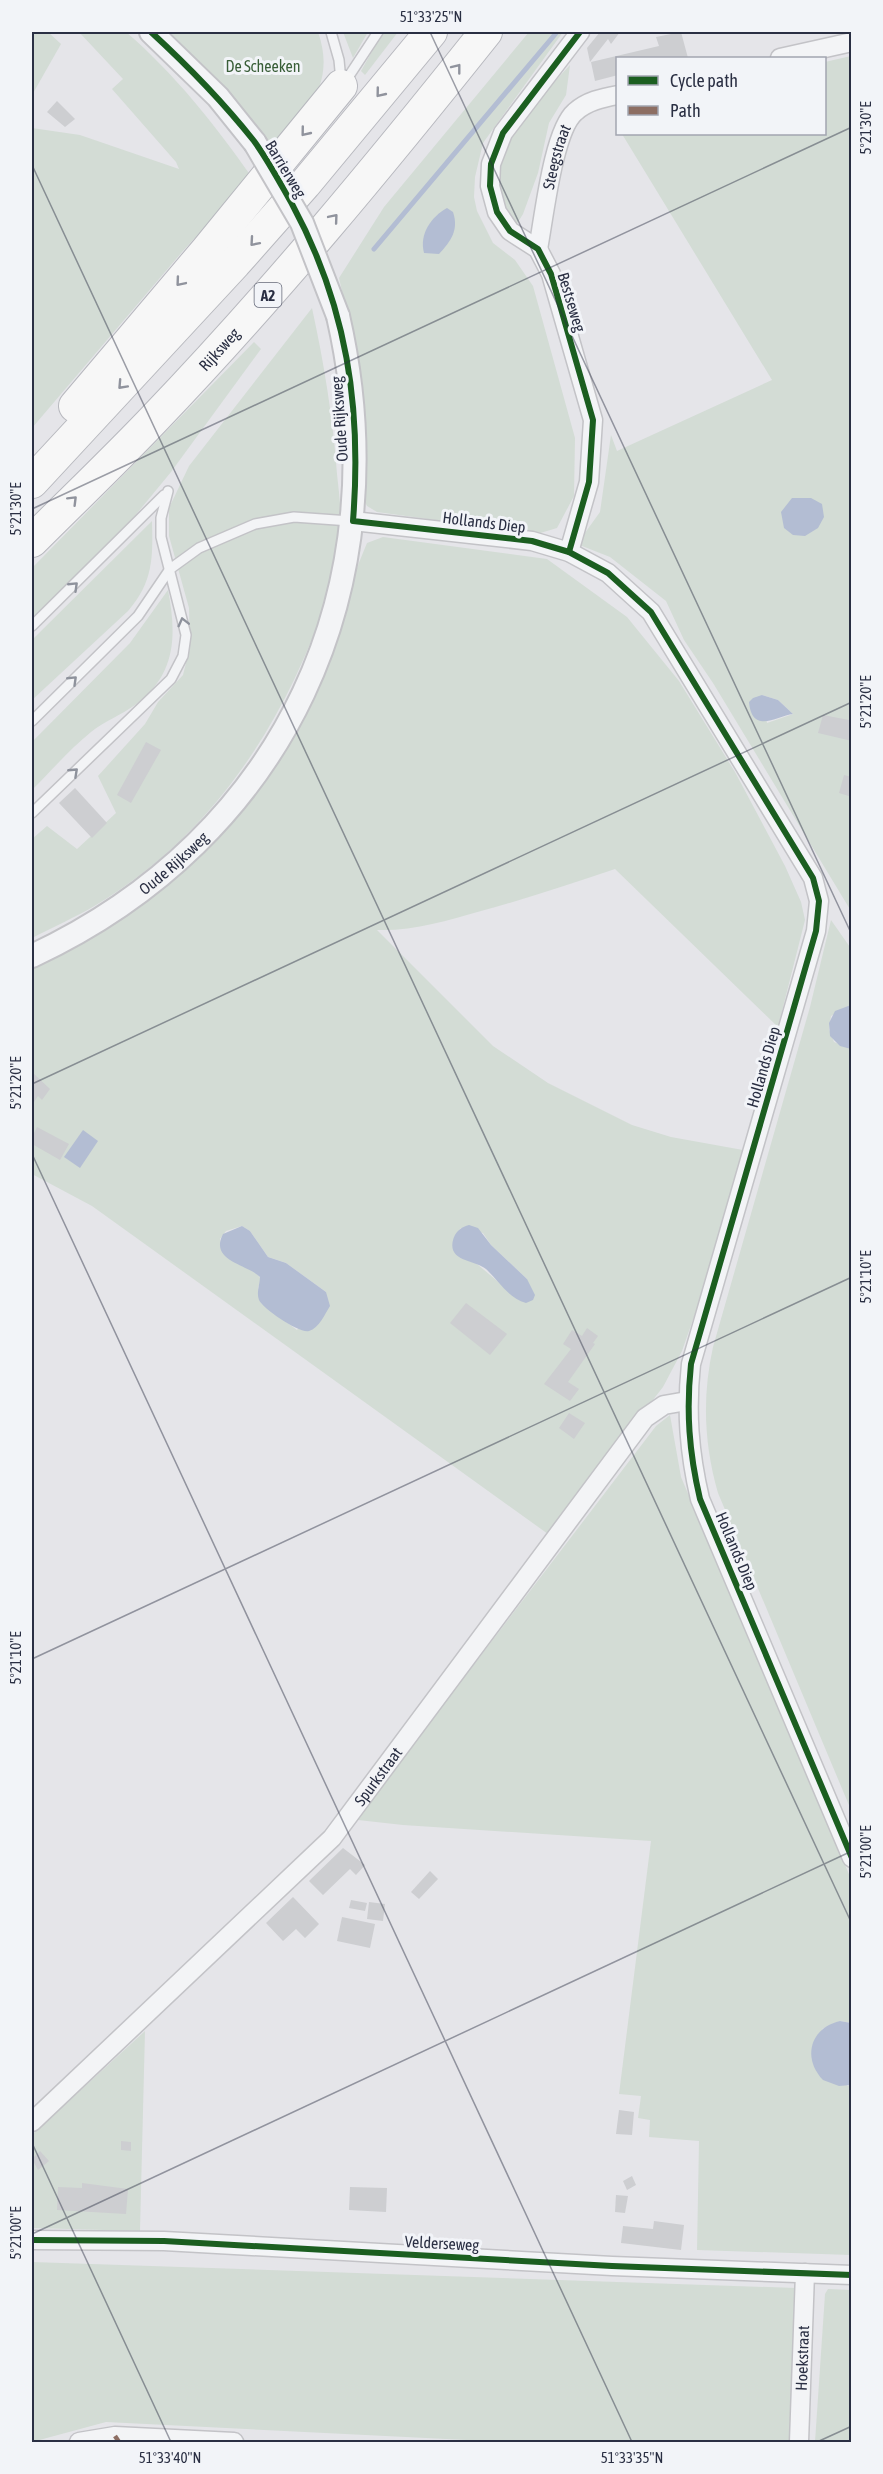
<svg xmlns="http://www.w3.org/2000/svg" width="883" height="2474" font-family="'Asap Condensed',sans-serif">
  <rect width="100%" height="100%" fill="#e5e5e9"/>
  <g fill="#d3dcd5" fill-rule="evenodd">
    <path d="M32,32H48L61,44L32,95Z"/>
    <path d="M79,32H126C174,73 215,125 251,176L182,252L32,428V128L80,135L179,169L176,162L112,89L123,79Z"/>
    <path d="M166,32H318C337,85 304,115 275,155Z"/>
    <path d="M343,32H368L353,58Z"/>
    <path d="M383,32H398L365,75L361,71Z"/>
    <path d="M529,32H563L483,143L475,177L474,197L477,211L493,243L515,260L533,286L575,438L574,496L557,528L537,534L377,512L367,506L364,500L363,415L356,353L339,278L384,207Z"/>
    <path d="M851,56V911L713,683L684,640L666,601L610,557L577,544L600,512L611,435L617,451L772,380L622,134H824L825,62ZM762,695L778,700L793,714L767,723Z"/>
    <path d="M570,65L566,95L549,123L538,173L523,214L515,227L502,211L495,173L515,124Z"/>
    <path d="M312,308C324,363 333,418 337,474C339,493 342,514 340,533C335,584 316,634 294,680C249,773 186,851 96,905C76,917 53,927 32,938V839L47,826L77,849L116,813L98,776L145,724L158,702L183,675L190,647L189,608L169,536V508L189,466Z"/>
    <path d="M254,342L261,349L171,472L129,523L32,619V568Z"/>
    <path d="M152,521C153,558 153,582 128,611L32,700V640Z"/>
    <path d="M383,537L547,559L627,617L679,681L735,772L785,866L801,902L805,920L778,1027L615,869C570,884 526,899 481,911C446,921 414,931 377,930L493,1046L548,1083L632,1125L671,1137L743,1150L704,1288L682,1351L663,1387L548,1534L92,1206L32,1174V969C148,917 260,814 312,697C335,647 345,593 367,543ZM242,1226L250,1231L268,1257L286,1263L326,1292L297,1330L261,1303L258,1288L261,1279L257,1274L223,1252L220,1239L226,1231ZM461,1228L483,1233L491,1245L527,1279L521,1301L477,1264L454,1237Z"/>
    <path d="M168,590C177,636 176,675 135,705C121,715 105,721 91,732C70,749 51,771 32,790V742L130,643Z"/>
    <path d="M831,920L852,950L851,1005L831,1016L829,1029L834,1042L852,1049L851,1810L718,1493C704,1444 702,1397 713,1347L810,1007Z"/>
    <path d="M670,1415L681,1477L851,1879V2023L840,2021L822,2029L847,2086L851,2085V2255L697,2250L699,2141L649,2137L650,2120L638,2118L641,2096L619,2094L651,1841L403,1825L349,1819L459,1684L656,1426Z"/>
    <path d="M145,2031L140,2231L32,2228V2135Z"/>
    <path d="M32,2262L796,2288L789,2442H507L106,2422L32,2442Z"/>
    <path d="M828,2289L851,2290V2442H815L825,2294Z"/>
  </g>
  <g fill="#b3bdd3">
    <path d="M447,208L453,212C459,230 451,241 439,254L424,253C419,234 431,217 447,208Z"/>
    <path d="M792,498H811L822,504L824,517L818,528L805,536L793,535L784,528L781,512Z"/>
    <path d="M762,695L778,700L793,714C777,716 752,735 749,702L753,698Z"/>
    <path d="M851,1005V1049L840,1046L830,1036L829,1023L835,1011Z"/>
    <path d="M83,1130L98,1141L80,1168L64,1157Z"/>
    <path d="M469,1225L478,1228L491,1245L527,1279L535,1295L533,1300L526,1303C508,1298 499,1281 486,1269C474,1259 445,1262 454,1237C457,1230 462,1227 469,1225Z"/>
    <path d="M242,1226L250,1231L268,1257L286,1263L326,1292L330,1306C325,1314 319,1328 309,1331C300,1334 263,1309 259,1300C256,1292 260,1284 260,1277C247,1264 209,1261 223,1234Z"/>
    <path d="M840,2021L851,2023V2085L839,2086L823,2080C802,2058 810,2028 840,2021Z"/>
  </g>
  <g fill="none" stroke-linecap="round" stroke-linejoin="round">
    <path stroke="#b3bdd3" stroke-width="5" d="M374,249L557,32"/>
  </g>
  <g fill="#cdced1">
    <path d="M600,32H620L611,44L608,39L590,62L587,48Z"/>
    <path d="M681,32L688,58H618V75L595,81L591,62L659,46L656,37Z"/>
    <path d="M57,101L75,119L65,127L47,112Z"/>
    <path d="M852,713V741L818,733L823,715L849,720Z"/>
    <path d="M146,742L161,750L131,803L117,795Z"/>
    <path d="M844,775L852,777V797L839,793Z"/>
    <path d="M75,788L107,823L92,838L59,803Z"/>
    <path d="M32,1072L50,1089L42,1100L38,1096L32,1105Z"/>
    <path d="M37,1127L69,1144L60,1160L32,1144V1137Z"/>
    <path d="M466,1303L507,1334L490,1355L450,1323Z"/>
    <path d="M587,1328L598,1336L593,1343L595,1344L568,1382L579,1389L570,1401L544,1384L571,1349L563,1344L572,1330L582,1336Z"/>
    <path d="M569,1413L585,1423L574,1439L559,1428Z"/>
    <path d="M343,1848L365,1865L356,1875L350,1869L323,1895L309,1881Z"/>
    <path d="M430,1871L438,1879L419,1899L411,1892Z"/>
    <path d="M293,1897L319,1924L305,1938L296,1929L283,1941L266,1923Z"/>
    <path d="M351,1900L367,1903L365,1911L349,1908Z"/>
    <path d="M369,1902L385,1904L383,1921L367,1919Z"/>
    <path d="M342,1917L375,1924L370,1948L337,1941Z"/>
    <path d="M619,2110L634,2112L632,2135L616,2134Z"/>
    <path d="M121,2141L131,2142V2151L121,2150Z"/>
    <path d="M40,2151L49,2161L38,2170L32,2159Z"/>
    <path d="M632,2176L636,2185L627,2190L623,2181Z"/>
    <path d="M82,2183L128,2189L126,2214L57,2210L58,2187L82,2188Z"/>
    <path d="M350,2187L387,2188L386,2212L349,2210Z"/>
    <path d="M616,2195L628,2196L625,2213L615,2212Z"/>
    <path d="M654,2221L684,2225L681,2250L621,2243L623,2226L653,2229Z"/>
  </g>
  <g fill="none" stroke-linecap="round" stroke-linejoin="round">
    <g stroke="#c3c3c7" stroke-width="12">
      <g id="service">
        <path d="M331,32L339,60L341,81"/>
        <path d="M345,82L378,32"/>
        <path d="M32,626L164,495"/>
        <path d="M32,721L138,616L170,569L199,548L255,524L294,517L350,521"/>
        <path d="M32,813L171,679L183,656L186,635L161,537V518L168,491"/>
      </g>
    </g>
    <g stroke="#c3c3c7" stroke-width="21">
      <g id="minor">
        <path d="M780,58L852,42"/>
        <path id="s1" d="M538,249C544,218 553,131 575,112C587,101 602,98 618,95"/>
        <path d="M353,521L532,541L569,552L608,573L651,612L813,878L819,901L816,931L691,1364C686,1411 689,1452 700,1499L852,1858"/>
        <path d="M569,552L589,482L593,420L551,274L538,249L510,231L497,212L490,186L491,164L503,133L580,32"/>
        <path id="s2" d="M32,2122L332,1838L645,1418L664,1405L687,1401"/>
        <path d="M32,2240L164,2241L612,2266L852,2275"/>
        <path d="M79,2442L115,2436L234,2442"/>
        <path id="s3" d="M799,2442L805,2273"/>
      </g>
    </g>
    <g stroke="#c3c3c7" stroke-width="26">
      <g id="tertiary">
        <path d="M151,32L218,97L255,143"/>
        <path id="s4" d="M32,956C286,837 400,587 338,316"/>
      </g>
    </g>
    <g stroke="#b7b8be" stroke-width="34">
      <g id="motorway">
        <path d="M75,406L207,250L341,86"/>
        <path d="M32,482L235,263L305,184L431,32"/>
        <path id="s5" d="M32,541C72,501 114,461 154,419C272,296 380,165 486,32"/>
      </g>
    </g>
    <use href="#service" stroke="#f3f4f6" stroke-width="9"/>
    <use href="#minor" stroke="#f3f4f6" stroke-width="18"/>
    <use href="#tertiary" stroke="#f3f4f6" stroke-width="22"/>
    <use href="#motorway" stroke="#f7f7f7" stroke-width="32"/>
    <g stroke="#c3c3c7" stroke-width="26" stroke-linecap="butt">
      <path id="tertiary-bridge" d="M255,143L302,223L338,316"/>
    </g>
    <use href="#tertiary-bridge" stroke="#f3f4f6" stroke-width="22"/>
    <path stroke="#8d6e63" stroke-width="4.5" stroke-dasharray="9 4.5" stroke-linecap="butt" d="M115,2436L119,2442"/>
    <g stroke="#f2f4f8" stroke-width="10">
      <g id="cycleway">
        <path d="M151,32C188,66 223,102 254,141C268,160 280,183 292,204C347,306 362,407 353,521L532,541L569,552L608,573L651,612L813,878L819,901L816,931L691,1364C686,1411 689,1452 700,1499L852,1858"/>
        <path d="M569,552L589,482L593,420L551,274L538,249L510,231L497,212L490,186L491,164L503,133L580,32"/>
        <path d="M32,2240L164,2241L612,2266L852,2275"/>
      </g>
    </g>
    <use href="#cycleway" stroke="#1b5e20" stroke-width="6"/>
  </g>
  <defs><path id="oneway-chevron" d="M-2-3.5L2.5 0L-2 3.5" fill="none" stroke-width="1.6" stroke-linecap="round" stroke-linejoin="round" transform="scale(1.5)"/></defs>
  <g stroke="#90939d">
    <use href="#oneway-chevron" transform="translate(457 68) rotate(-52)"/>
    <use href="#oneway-chevron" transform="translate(380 93) rotate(129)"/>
    <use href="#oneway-chevron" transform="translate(305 132) rotate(129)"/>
    <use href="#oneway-chevron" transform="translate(334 218) rotate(-50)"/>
    <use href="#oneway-chevron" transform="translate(254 242) rotate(131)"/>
    <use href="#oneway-chevron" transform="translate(180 282) rotate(130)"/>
    <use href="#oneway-chevron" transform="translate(122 385) rotate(133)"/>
    <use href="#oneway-chevron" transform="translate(73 500) rotate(-45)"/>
  </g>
  <g stroke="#8e929c">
    <use href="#oneway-chevron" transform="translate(74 586) rotate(-44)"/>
    <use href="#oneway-chevron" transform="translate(183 622) rotate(-104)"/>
    <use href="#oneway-chevron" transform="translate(73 680) rotate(-44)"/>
    <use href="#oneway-chevron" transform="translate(74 772) rotate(-43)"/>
  </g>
  <path fill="none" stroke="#2a2f43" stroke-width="1.5" stroke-opacity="0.45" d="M430,32L852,935M32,165L852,1924M32,509L852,127M32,1084L852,702M32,1154L632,2442M32,1659L852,1277M32,2143L171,2442M32,2234L852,1851M817,2442L852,2426"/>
  <g text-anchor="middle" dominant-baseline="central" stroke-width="6" stroke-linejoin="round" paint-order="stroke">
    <rect fill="#f2f4f8" stroke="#666a79" stroke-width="1.5" x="254.5" y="283" width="27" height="24" rx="4.5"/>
    <g font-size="15" font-weight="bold" fill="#2a2f43">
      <text x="268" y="295">A2</text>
    </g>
    <g font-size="16" fill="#395e38" stroke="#f2f4f8">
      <text x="263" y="66">De Scheeken</text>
    </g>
    <g font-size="16" fill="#2a2f43" stroke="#f2f4f8">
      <text stroke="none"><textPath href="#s1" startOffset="94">Steegstraat</textPath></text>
      <text transform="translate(286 169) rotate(59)">Barrierweg</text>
      <text transform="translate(572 302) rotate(73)">Bestseweg</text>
      <text stroke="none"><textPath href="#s5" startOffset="268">Rijksweg</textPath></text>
      <text transform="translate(339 419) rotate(-94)">Oude Rijksweg</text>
      <text transform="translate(484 522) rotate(7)">Hollands Diep</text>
      <text stroke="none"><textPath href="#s4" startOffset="170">Oude Rijksweg</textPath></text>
      <text transform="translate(763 1067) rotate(-74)">Hollands Diep</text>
      <text transform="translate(737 1551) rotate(67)">Hollands Diep</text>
      <text stroke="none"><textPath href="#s2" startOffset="490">Spurkstraat</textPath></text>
      <text transform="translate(442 2243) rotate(3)">Velderseweg</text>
      <text stroke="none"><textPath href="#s3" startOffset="84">Hoekstraat</textPath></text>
    </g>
  </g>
  <rect width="883" height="2474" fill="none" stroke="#f2f4f8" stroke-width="66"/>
  <rect x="616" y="57" width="210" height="78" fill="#f2f4f8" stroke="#a2a5b0" stroke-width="1.5"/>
  <rect x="628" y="76" width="30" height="9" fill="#1b5e20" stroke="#a2a5b0" stroke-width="1.5"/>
  <text x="670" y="87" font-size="18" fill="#2a2f43">Cycle path</text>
  <rect x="628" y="106" width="30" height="9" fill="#8d6e63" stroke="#a2a5b0" stroke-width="1.5"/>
  <text x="670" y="117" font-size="18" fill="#2a2f43">Path</text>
  <rect x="33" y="33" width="817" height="2408" fill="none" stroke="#2a2f43" stroke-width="2"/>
  <g font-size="15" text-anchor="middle" fill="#2a2f43">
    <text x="431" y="22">51°33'25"N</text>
    <text transform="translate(866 128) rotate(-90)" y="5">5°21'30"E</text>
    <text transform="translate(16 509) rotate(-90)" y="5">5°21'30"E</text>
    <text transform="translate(866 702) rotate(-90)" y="5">5°21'20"E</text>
    <text transform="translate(16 1083) rotate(-90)" y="5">5°21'20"E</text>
    <text transform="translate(866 1277) rotate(-90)" y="5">5°21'10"E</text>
    <text transform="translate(16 1658) rotate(-90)" y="5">5°21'10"E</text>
    <text transform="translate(866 1852) rotate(-90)" y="5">5°21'00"E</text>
    <text transform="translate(16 2233) rotate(-90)" y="5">5°21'00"E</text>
    <text x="170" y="2463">51°33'40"N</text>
    <text x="632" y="2463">51°33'35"N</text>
  </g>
</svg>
